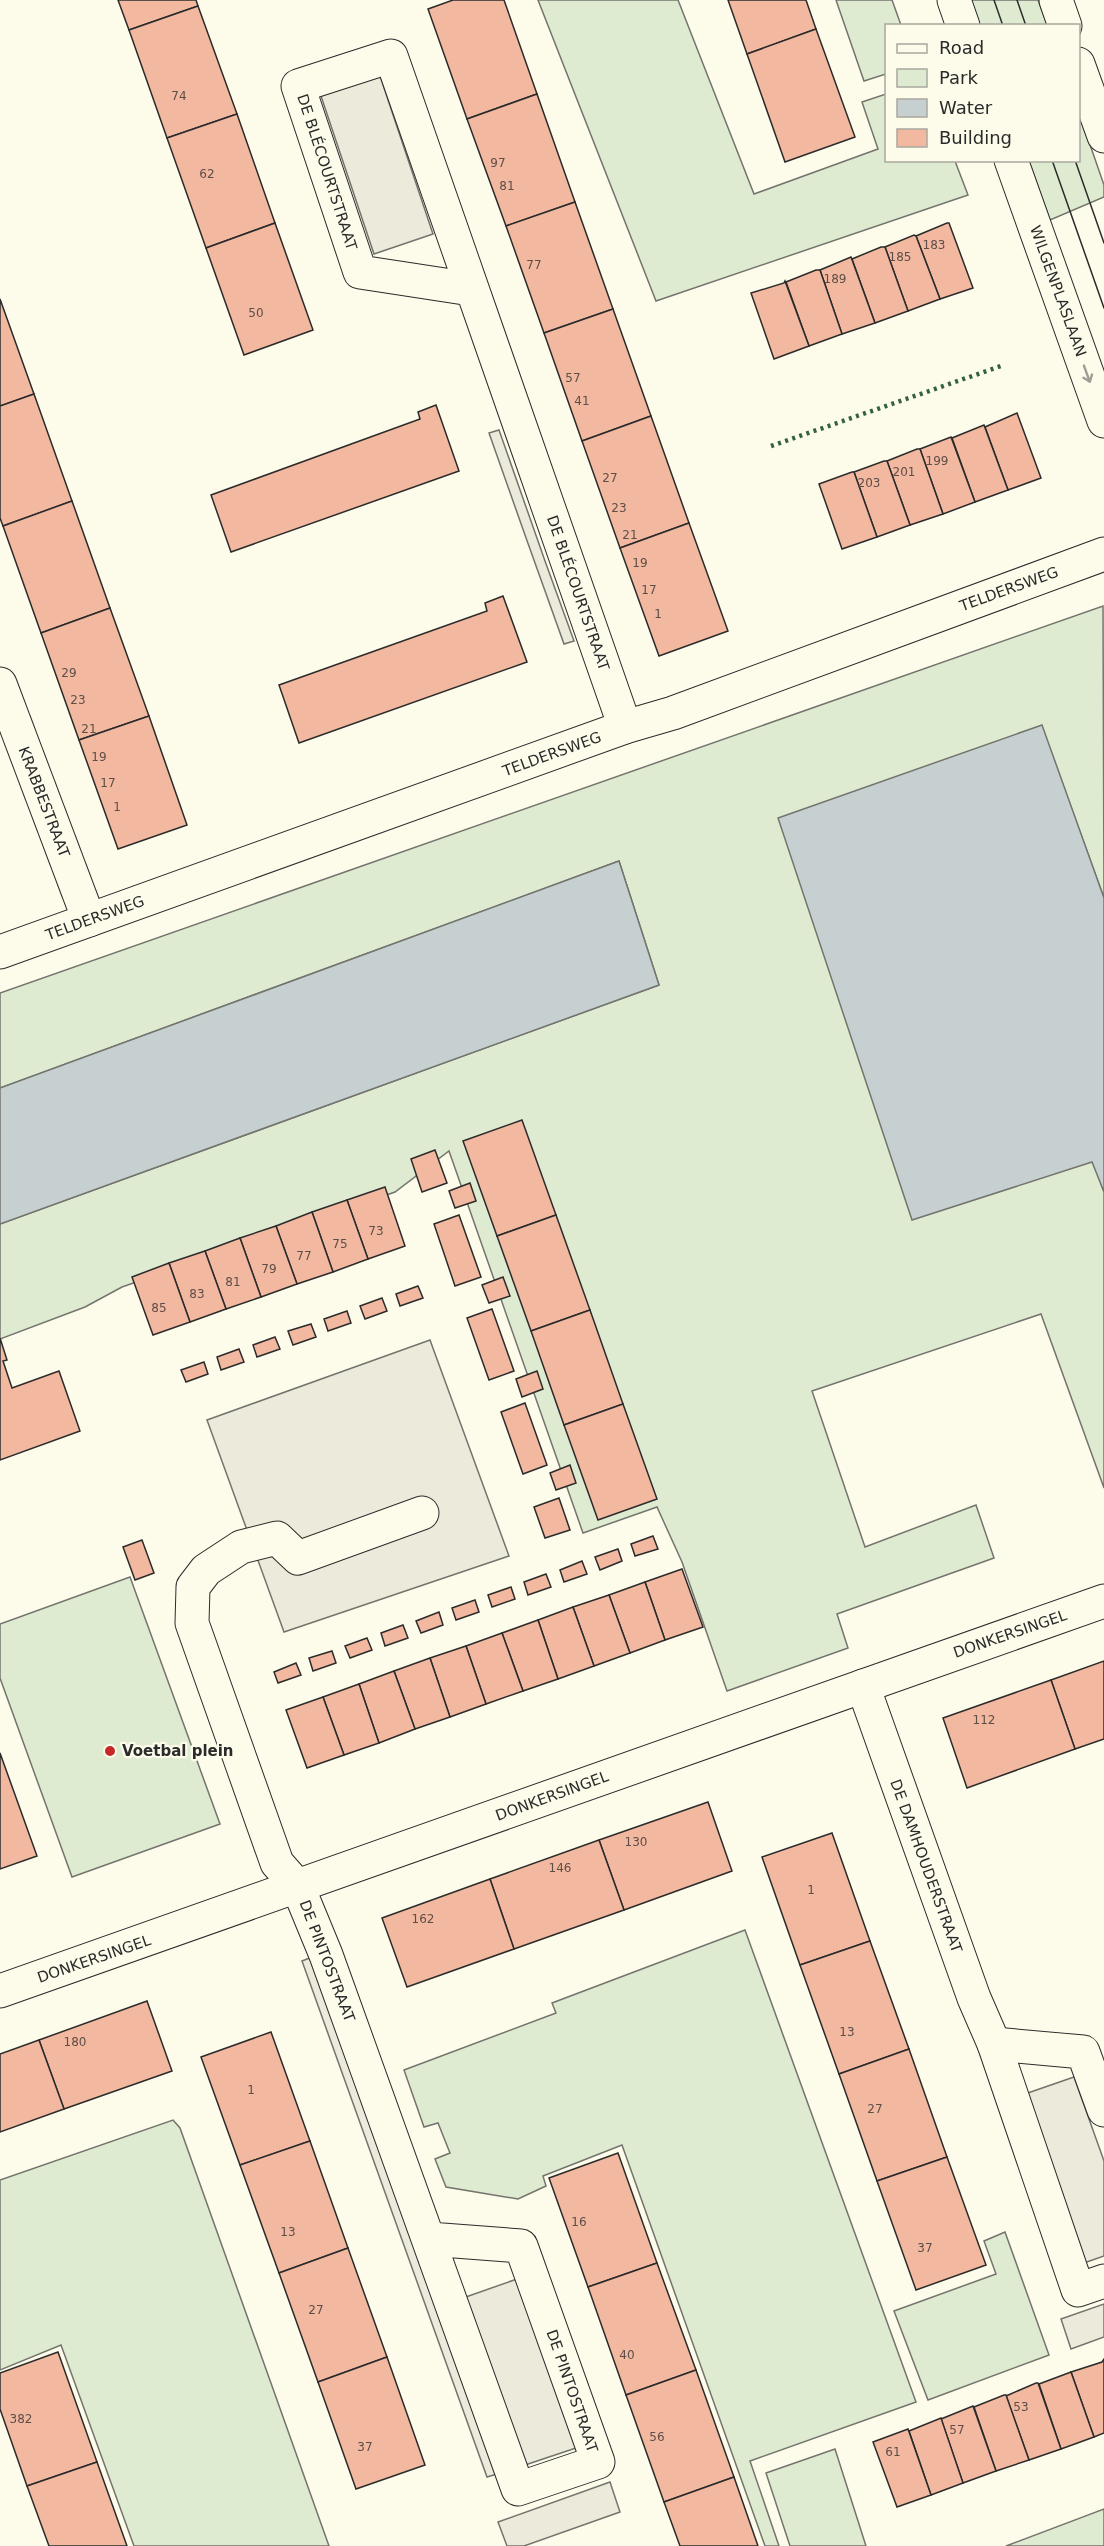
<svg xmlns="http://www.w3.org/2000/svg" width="1104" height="2546" font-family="'DejaVu Sans',sans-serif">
  <rect width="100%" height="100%" fill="#fdfbea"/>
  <g fill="#deebd1" stroke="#74746e" stroke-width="1.5">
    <path d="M538,0H678L754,194L878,149L862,102L886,94V160L955,161L968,195L656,301Z"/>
    <path d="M836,0H892L901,25L886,26V74L864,81Z"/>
    <path d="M971,0H1038L1047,25H980Z"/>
    <path d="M1079,113L1104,185V197L1050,220L1029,161L1078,160Z"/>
    <path d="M1103,606L1104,898L1041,725L1093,1161L1104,1192V1488L1041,1314L812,1391L865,1547L976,1505L994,1558L837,1614L848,1648L727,1691L682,1562L657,1507L583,1533L449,1151L395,1192L122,1287L85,1307L0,1339V1224L659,985L619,861L0,1088V993Z"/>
    <path d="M130,1577L220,1824L72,1877L0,1678V1624Z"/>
    <path d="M745,1930L916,2402L750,2461L779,2546H765L622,2145L543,2176L546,2186L518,2199L446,2187L435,2159L450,2153L438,2123L424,2127L404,2070L556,2013L552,2003Z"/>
    <path d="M173,2120L180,2128L329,2546H134L61,2345L0,2370V2180Z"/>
    <path d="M1005,2232L1049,2355L928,2400L894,2311L996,2274L984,2241Z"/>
    <path d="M835,2449L866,2546H790L766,2473Z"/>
    <path d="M1104,2509V2546H1006Z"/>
  </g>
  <g fill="#eceadb" stroke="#74746e" stroke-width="1.5">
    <path d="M380,76L433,234L374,254L321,96Z"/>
    <path d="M499,430L545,561L574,641L564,644L525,535L489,433Z"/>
    <path d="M430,1340L509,1556L284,1632L207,1420Z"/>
    <path d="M312,1957L497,2474L487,2477L302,1961Z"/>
    <path d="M1074,2077L1104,2161V2256L1081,2264L1022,2095Z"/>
    <path d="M517,2279L576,2448L522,2466L463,2298Z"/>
    <path d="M1104,2304V2337L1071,2349L1061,2319Z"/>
    <path d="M610,2482L620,2512L524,2546H507L498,2522Z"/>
  </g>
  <g fill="#c7d0d0" stroke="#74746e" stroke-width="1.5">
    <path d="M1042,725L1104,898V1192L1092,1162L912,1220L778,818Z"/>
    <path d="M619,861L659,985L0,1224V1088Z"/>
  </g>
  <g fill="#f2b8a0" stroke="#2b2b2b" stroke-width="1.5">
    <path d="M118,0H196L198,6L129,30Z"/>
    <path d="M453,0H504L537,94L467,119L428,9Z"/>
    <path d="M728,0H806L816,29L747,54Z"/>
    <path d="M198,6L237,114L167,138L129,30Z"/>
    <path d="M816,29L855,137L785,162L747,54Z"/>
    <path d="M537,94L575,202L506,226L467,119Z"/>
    <path d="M237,114L275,223L206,248L167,138Z"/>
    <path d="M575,202L613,309L544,333L506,226Z"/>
    <path d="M275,223L313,330L244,355L206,248Z"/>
    <path d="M947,223H949L973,288L940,299L916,236Z"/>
    <path d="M914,235L916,236L940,299L908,311L885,247Z"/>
    <path d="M881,247H885L908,311L875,323L852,259Z"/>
    <path d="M851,257L875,323L842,334L820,270Z"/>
    <path d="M816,270H820L842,334L809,346L786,282Z"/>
    <path d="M785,281L809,346L774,359L751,293L784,283Z"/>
    <path d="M0,299L34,394L0,406Z"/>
    <path d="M613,309L651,416L582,441L544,333Z"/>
    <path d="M34,394L72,501L3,526L0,518V406Z"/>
    <path d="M436,405L459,471L231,552L211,495L420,419L418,412Z"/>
    <path d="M1017,413L1041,478L1008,490L985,427Z"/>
    <path d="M651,416L689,523L620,548L582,441Z"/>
    <path d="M984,425L1008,490L975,502L952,438Z"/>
    <path d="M951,437L975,502L943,514L920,449Z"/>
    <path d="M917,449H920L943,514L910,525L887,461Z"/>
    <path d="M884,461H887L910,525L877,537L854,472Z"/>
    <path d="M852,472H854L877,537L842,549L819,484Z"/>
    <path d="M72,501L110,608L41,633L3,526Z"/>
    <path d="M689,523L728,631L659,656L620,548Z"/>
    <path d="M503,596L527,662L299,743L279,685L487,611L485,603Z"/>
    <path d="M110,608L149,716L79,740L41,633Z"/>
    <path d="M149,716L187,825L118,849L79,740Z"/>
    <path d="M522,1120L556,1215L497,1236L463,1141Z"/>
    <path d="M435,1150L447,1183L422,1192L411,1159Z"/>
    <path d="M470,1183L476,1201L455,1208L449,1191Z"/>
    <path d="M385,1187L405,1246L368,1259L347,1200Z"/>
    <path d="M347,1200L368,1259L333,1272L312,1212Z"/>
    <path d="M312,1212L333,1272L297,1284L276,1226Z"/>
    <path d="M459,1215L481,1277L455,1286L434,1224Z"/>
    <path d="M556,1215L590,1310L531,1331L497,1236Z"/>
    <path d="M276,1226L297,1284L261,1297L240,1238Z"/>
    <path d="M240,1238L261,1297L226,1309L205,1251Z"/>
    <path d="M205,1251L226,1309L190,1322L169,1263Z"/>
    <path d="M169,1263L190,1322L153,1335L132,1277Z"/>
    <path d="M503,1277L510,1296L489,1303L482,1285Z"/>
    <path d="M418,1286L423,1298L400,1306L396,1294Z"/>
    <path d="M382,1298L387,1311L365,1319L360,1306Z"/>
    <path d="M492,1309L514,1371L489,1380L467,1318Z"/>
    <path d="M590,1310L623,1404L564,1425L531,1331Z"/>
    <path d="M347,1311L351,1323L328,1331L324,1319Z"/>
    <path d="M311,1324L316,1337L293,1345L288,1331Z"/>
    <path d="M275,1337L280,1349L257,1357L253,1345Z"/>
    <path d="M0,1338L7,1360L3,1361L12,1388L59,1371L80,1431L0,1460Z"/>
    <path d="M239,1349L244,1362L221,1370L217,1357Z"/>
    <path d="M204,1362L208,1374L186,1382L181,1370Z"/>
    <path d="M537,1371L543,1389L522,1397L516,1379Z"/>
    <path d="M525,1403L547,1465L523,1474L501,1412Z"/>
    <path d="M623,1404L657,1499L598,1520L564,1425Z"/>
    <path d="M570,1465L576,1483L556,1490L550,1473Z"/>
    <path d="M559,1498L570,1530L545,1538L534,1507Z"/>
    <path d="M653,1536L658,1549L635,1556L631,1544Z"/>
    <path d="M142,1540L154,1573L135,1580L123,1547Z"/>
    <path d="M618,1549L622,1561L600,1570L595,1557Z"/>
    <path d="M582,1561L587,1574L564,1582L560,1570Z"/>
    <path d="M682,1569L703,1627L665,1640L645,1582Z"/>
    <path d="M546,1574L551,1587L528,1595L524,1582Z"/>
    <path d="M645,1582L665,1640L630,1653L609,1595Z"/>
    <path d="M511,1587L515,1599L492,1607L488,1595Z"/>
    <path d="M609,1595L630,1653L594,1666L573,1607Z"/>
    <path d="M475,1600L479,1612L456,1620L452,1608Z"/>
    <path d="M573,1607L594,1666L558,1679L538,1620Z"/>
    <path d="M439,1612L443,1625L421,1633L416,1621Z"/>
    <path d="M538,1620L558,1679L523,1691L502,1633Z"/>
    <path d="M403,1625L408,1638L385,1646L381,1633Z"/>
    <path d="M502,1633L523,1691L486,1704L466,1646Z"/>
    <path d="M367,1638L372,1650L350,1658L345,1646Z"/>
    <path d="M466,1646L486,1704L450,1717L430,1658Z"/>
    <path d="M332,1651L336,1663L313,1671L309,1658Z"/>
    <path d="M430,1658L450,1717L415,1729L394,1671Z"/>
    <path d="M1104,1661V1739L1075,1749L1051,1680Z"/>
    <path d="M296,1663L301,1675L278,1683L274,1672Z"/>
    <path d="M394,1671L415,1729L379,1743L359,1684Z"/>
    <path d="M1051,1680L1075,1749L967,1788L943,1718Z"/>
    <path d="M359,1684L379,1743L344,1755L323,1697Z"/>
    <path d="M323,1697L344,1755L307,1768L286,1710Z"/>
    <path d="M0,1753L37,1856L0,1869Z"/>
    <path d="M708,1802L732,1871L624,1910L599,1840Z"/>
    <path d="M832,1833L870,1941L800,1965L762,1857Z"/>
    <path d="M599,1840L624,1910L514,1949L490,1879Z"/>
    <path d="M490,1879L514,1949L407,1987L382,1918Z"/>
    <path d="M870,1941L909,2049L839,2074L800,1965Z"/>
    <path d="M147,2001L172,2071L64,2109L39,2040Z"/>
    <path d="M271,2032L310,2141L240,2165L201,2057Z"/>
    <path d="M39,2040L64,2109L0,2132V2054Z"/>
    <path d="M909,2049L947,2157L877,2181L839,2074Z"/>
    <path d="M310,2141L348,2248L279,2273L240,2165Z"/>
    <path d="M618,2153L657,2263L588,2287L549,2178Z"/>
    <path d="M947,2157L986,2265L916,2290L877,2181Z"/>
    <path d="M348,2248L387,2357L318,2382L279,2273Z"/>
    <path d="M657,2263L696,2370L626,2395L588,2287Z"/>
    <path d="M58,2352L97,2462L27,2486L0,2409V2373Z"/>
    <path d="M387,2357L425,2465L356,2489L318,2382Z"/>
    <path d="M1104,2359V2433L1094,2437L1071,2372L1102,2362Z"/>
    <path d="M696,2370L734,2477L664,2502L626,2395Z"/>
    <path d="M1071,2372L1094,2437L1061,2449L1039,2384Z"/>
    <path d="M1036,2383H1038L1061,2449L1029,2460L1006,2396Z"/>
    <path d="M1004,2395H1006L1029,2460L996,2471L974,2407Z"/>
    <path d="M973,2406L996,2471L963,2483L941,2419Z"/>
    <path d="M941,2418L963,2483L931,2495L909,2431Z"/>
    <path d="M908,2429L931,2495L897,2507L873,2442Z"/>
    <path d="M97,2462L127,2546H49L27,2486Z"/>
    <path d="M734,2477L758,2546H680L664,2502Z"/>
  </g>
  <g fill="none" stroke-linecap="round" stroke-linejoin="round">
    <g stroke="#2b2b2b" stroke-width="35">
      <g id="minor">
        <path d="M954,0L963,26"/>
        <path d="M1056,0L1065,26"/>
        <path d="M1078,64L1104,136"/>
        <path d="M1011,160L1104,421"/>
        <path d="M471,289L360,272L298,86L391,56L625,727"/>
        <path d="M0,684L89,920"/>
        <path d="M0,952L625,727L673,713L1104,554"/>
        <path d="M422,1513L298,1558L277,1538L241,1547L206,1570L193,1587L192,1623L277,1863L298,1887L326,1955L518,2489L598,2462L521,2246L429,2239"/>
        <path d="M863,1686L974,1998L994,2044L1078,2290L1104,2281"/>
        <path d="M0,1991L1104,1601"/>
        <path d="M994,2044L1083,2052L1104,2110"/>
      </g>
    </g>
    <use href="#minor" stroke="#fdfbea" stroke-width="33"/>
    <g stroke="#2b2b2b" stroke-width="1.5">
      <path d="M994,0L1003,26"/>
      <path d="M1017,0L1026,26"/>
      <path d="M1052,160L1104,308"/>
      <path d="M1075,160L1104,243"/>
    </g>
    <path stroke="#34623c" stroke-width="4.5" stroke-dasharray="3 4.5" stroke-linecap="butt" d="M771,446L1001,366"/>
  </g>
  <defs><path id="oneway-shaft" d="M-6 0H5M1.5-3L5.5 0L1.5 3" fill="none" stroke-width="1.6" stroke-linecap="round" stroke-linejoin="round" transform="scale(1.5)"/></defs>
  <use stroke="#9e9d94" href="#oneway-shaft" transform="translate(1087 374) rotate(70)"/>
  <circle fill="#c62828" stroke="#fdfbea" stroke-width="2" cx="110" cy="1751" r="6"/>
  <g text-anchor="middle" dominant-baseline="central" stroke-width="4.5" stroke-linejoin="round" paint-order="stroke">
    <g font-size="12" fill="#5d4e48">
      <text x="179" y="96">74</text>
      <text x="498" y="163">97</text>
      <text x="207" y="174">62</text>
      <text x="507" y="186">81</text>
      <text x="934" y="245">183</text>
      <text x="900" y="257">185</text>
      <text x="534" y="265">77</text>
      <text x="835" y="279">189</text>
      <text x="256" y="313">50</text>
      <text x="573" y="378">57</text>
      <text x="582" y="401">41</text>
      <text x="937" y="461">199</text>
      <text x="904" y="472">201</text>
      <text x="610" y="478">27</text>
      <text x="869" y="483">203</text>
      <text x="619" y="508">23</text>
      <text x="630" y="535">21</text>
      <text x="640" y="563">19</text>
      <text x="649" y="590">17</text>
      <text x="658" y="614">1</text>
      <text x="69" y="673">29</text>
      <text x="78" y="700">23</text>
      <text x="89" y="729">21</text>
      <text x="99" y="757">19</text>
      <text x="108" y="783">17</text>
      <text x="117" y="807">1</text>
      <text x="376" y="1231">73</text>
      <text x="340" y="1244">75</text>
      <text x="304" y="1256">77</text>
      <text x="269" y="1269">79</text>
      <text x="233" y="1282">81</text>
      <text x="197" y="1294">83</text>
      <text x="159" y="1308">85</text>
      <text x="984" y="1720">112</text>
      <text x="636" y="1842">130</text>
      <text x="560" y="1868">146</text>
      <text x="811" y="1890">1</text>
      <text x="423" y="1919">162</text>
      <text x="847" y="2032">13</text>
      <text x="75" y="2042">180</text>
      <text x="251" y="2090">1</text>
      <text x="875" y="2109">27</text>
      <text x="579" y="2222">16</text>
      <text x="288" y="2232">13</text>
      <text x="925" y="2248">37</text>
      <text x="316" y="2310">27</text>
      <text x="627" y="2355">40</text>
      <text x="1021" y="2407">53</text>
      <text x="21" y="2419">382</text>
      <text x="957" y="2430">57</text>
      <text x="657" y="2437">56</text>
      <text x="365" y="2447">37</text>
      <text x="893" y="2452">61</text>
    </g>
    <g font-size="15" fill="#2b2b2b" stroke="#fdfbea">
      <text transform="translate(327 172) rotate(72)">DE BLÉCOURTSTRAAT</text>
      <text transform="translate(1058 291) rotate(70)">WILGENPLASLAAN</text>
      <text transform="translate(1009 589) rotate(-20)">TELDERSWEG</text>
      <text transform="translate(578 593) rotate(71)">DE BLÉCOURTSTRAAT</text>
      <text transform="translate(552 754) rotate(-20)">TELDERSWEG</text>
      <text transform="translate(44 802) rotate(69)">KRABBESTRAAT</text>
      <text transform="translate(95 918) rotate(-20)">TELDERSWEG</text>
      <text transform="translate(1010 1634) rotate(-19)">DONKERSINGEL</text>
      <text transform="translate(552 1796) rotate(-20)">DONKERSINGEL</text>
      <text transform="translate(926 1866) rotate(70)">DE DAMHOUDERSTRAAT</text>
      <text transform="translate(94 1959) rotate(-19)">DONKERSINGEL</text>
      <text transform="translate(327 1961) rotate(69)">DE PINTOSTRAAT</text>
      <text transform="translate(572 2391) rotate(71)">DE PINTOSTRAAT</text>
    </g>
    <g font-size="15" font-weight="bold" fill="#2b2b2b" stroke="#fdfbea" text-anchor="start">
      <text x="122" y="1751">Voetbal plein</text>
    </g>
  </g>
  <rect x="885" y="24" width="195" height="138" fill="#fdfbea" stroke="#a9a89e" stroke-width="1.5"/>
  <rect x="897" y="44" width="30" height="9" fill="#fdfbea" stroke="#a9a89e" stroke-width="1.5"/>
  <text x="939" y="54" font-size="18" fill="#2b2b2b">Road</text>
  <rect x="897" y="69" width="30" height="18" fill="#deebd1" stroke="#a9a89e" stroke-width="1.5"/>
  <text x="939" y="84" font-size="18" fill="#2b2b2b">Park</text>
  <rect x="897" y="99" width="30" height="18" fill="#c7d0d0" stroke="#a9a89e" stroke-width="1.5"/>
  <text x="939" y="114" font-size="18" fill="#2b2b2b">Water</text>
  <rect x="897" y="129" width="30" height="18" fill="#f2b8a0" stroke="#a9a89e" stroke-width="1.5"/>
  <text x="939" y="144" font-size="18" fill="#2b2b2b">Building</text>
</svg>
